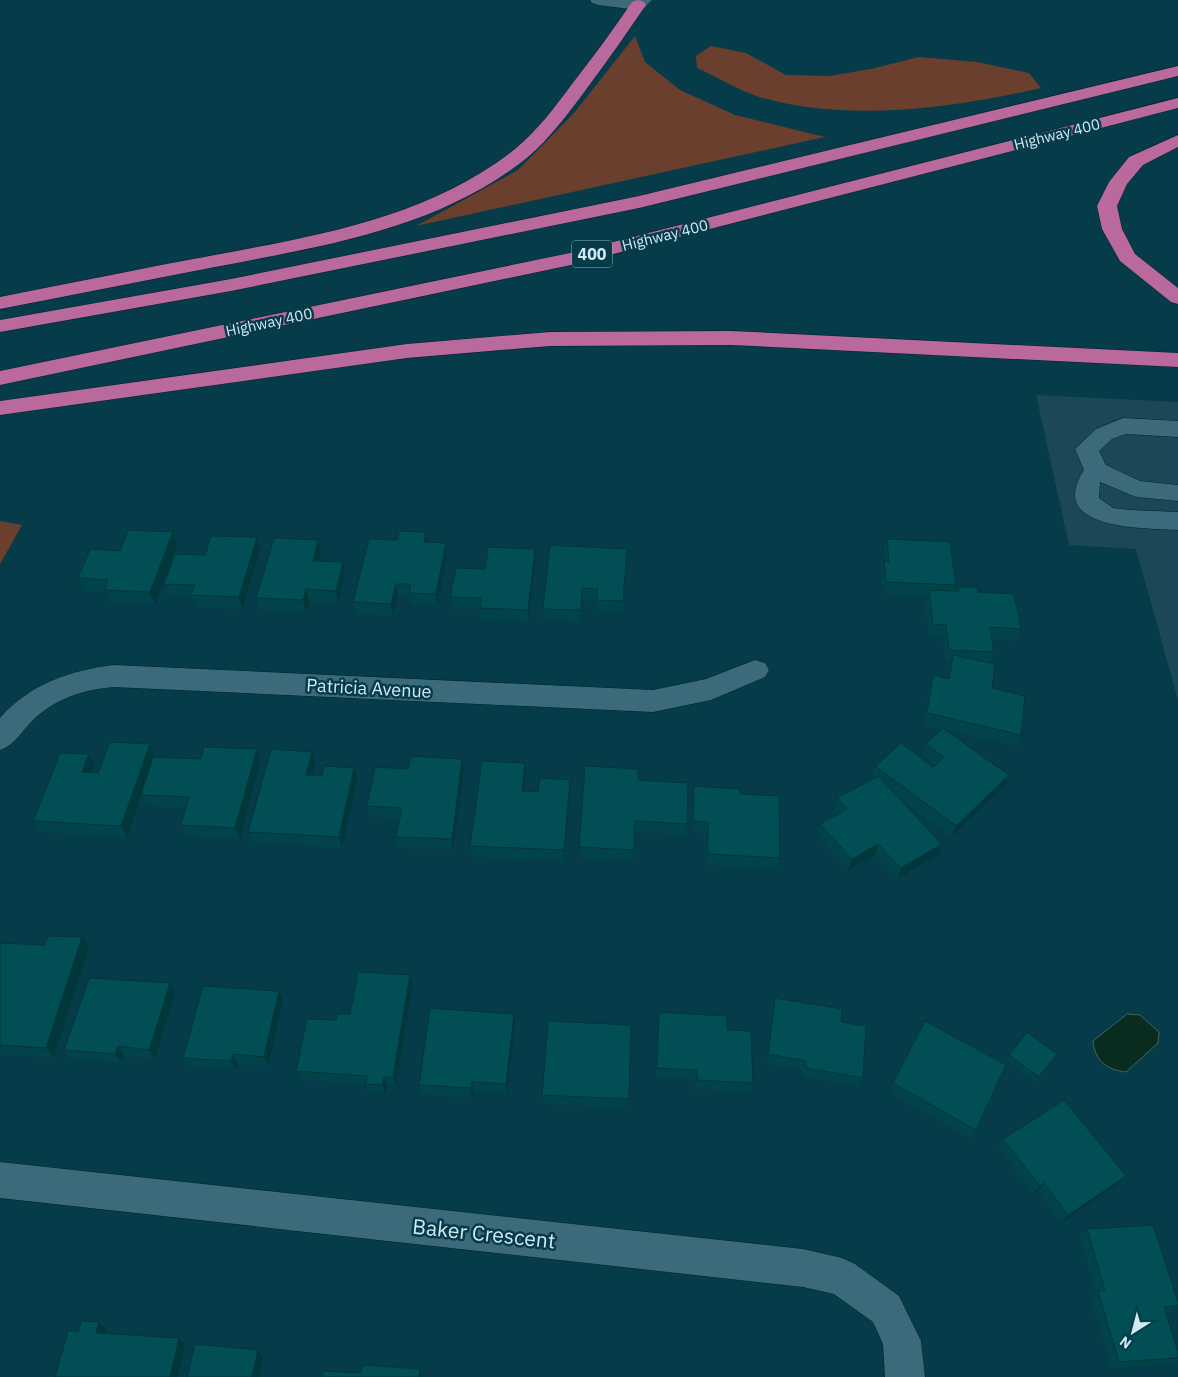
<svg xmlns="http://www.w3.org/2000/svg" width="1178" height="1377" font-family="'IBM Plex Sans',sans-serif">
  <rect width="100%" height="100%" fill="#063b4a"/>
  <path fill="#1c4856" d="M1036,395L1178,402V700L1136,549L1069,545Z"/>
  <g fill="#6b3f2d">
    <path d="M635,36L645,62L680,90L735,115L825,137L416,226L518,170L574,113Z"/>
    <path d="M711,46L746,53L786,75L829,76L871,69L919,57L977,62L1029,73L1041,88C954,108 847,123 759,97C738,90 717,77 697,68L696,56Z"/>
    <path d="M0,521L22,525L0,564Z"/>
  </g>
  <path fill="#082c1e" stroke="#44655e" d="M1127,1014L1140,1015L1159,1032L1158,1043L1126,1072C1107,1070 1095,1061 1093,1041Z"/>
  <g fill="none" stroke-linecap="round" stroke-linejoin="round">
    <g stroke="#00212c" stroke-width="1">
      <g id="minor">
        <path d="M590,0H652L644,8L638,10L598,5L592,3Z"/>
        <path d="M1123,418L1178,421V437L1126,434L1112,439L1099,451L1106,465L1140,481L1178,485V501L1136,497L1100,482L1099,498L1113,508L1131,510L1178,512V530C1143,528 1045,530 1084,470L1075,449L1096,429Z"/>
        <path d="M755,660L765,663L769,670L765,677L711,700L653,712L113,687C82,690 54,699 31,722C21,732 14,746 0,750V718C30,684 69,671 113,665L653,690L706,679Z"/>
        <path d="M0,1162L803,1249L842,1258L855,1264L899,1296L921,1341L925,1377H885L883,1344L873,1322L834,1294L803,1287L0,1198Z"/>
      </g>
    </g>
    <g stroke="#00212c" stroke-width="1">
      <g id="highway">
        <path d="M638,0L644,2L646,5C626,34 606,63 585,91C568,114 550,138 528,157C439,229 324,246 215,267C143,281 72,295 0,309V297C72,283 143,268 215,255C320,235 429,217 515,149C537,131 555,107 572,84C593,57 613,30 632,2Z"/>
        <path d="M1178,66V76L639,208L231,291L0,332V320L231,279L639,196Z"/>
        <path d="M1178,98V108L571,265L0,385V371L570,253Z"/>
        <path d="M1178,135V147L1143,165L1127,184L1117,206L1122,229L1135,254L1178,288V304L1171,302L1120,261L1102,229L1097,206L1109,182L1129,157Z"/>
        <path d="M731,331L1178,353V367L731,345L550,346L407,358L0,415V401L407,344L550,332Z"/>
      </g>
    </g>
    <use href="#minor" fill="#3b6a7b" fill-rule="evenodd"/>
    <use href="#highway" fill="#b9699b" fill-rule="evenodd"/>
  </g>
  <g fill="#014348">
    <path d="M173,532L177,545L155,604L110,602L106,592L83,591L78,578Z"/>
    <path d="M426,532L427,542L447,556L437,606L411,605L409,596H398L393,616L356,614L353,602L397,540Z"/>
    <path d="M257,537L260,550L242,609L195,607L192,597L168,596L164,584Z"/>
    <path d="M887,539L956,585L954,591H957L958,587L978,592L1021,629L1016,641L992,639L994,652L990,663L992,688L1021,735L1016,746L945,730L1009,775L1004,787L951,837L899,798L942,844L938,855L897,879L875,855L848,870L818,835L820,824L838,814L834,810L837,798L873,778H872L875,766L933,767L935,765L922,755L926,744L942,729L923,725L929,687L933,675L947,678L950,662H945L942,637L929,636L925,602L927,596L883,594L881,574L885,561L884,551Z"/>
    <path d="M318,540L321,552L319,561L343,562L345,574L338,603L309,602L306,612L259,610L256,598Z"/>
    <path d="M536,561L528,622L481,620L480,610L452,609L450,597L485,569Z"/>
    <path d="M626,561L623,614L596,612V601L582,600L581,622L543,621V609Z"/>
    <path d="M155,756V757L260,761L240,839L186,837L181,825L186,808L146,806L142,796L127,838L40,832L33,821L95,766L92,773H98Z"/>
    <path d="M315,763L312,775L357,779L342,848L252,843L248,832Z"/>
    <path d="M464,770L453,850L399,848L396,837L400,819L370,817L367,806Z"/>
    <path d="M526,774L524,791H570L564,861L472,857L470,846Z"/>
    <path d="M638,780L687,824L686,835L635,832L633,861L579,858V847Z"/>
    <path d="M694,786L780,858L778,869L706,865L707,833L692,832L693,798Z"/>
    <path d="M0,943L89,948L54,1057L0,1055Z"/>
    <path d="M410,975L413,985L396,1087L387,1086L385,1094L368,1093L366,1085L300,1080L296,1071L336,1020L350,1014Z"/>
    <path d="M170,983L175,993L155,1059L124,1056L122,1063L71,1059L64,1050Z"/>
    <path d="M279,991L283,1001L268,1066L238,1064L236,1070L189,1067L183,1058Z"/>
    <path d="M775,998L841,1022L863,1078L859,1087L803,1077V1070L766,1064L772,1008Z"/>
    <path d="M659,1012L727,1030L753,1083L751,1092L695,1089V1079L656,1078Z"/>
    <path d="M515,1024L507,1094L474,1091L472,1098L421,1094L419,1085Z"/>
    <path d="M631,1025L628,1108L543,1104L542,1095Z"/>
    <path d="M1009,1055L1054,1059L1036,1082L1006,1060Z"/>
    <path d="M893,1083L976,1130L971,1139L889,1092Z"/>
    <path d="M1003,1139L1126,1176L1118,1184L1061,1223L1038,1191L1033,1194L998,1148Z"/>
    <path d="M1087,1229L1178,1302V1306L1170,1312H1166L1178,1352V1360L1171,1365L1111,1368L1091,1298L1096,1293L1080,1237Z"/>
  </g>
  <g fill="#01373b">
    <path d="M173,532L177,545L155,604L150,592Z"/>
    <path d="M426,532L428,544L424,542Z"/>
    <path d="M257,537L260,550L242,609L239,597Z"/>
    <path d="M318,540L321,552L315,573L313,561Z"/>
    <path d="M446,543L447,556L437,606L436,594Z"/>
    <path d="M535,549L536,561L528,622V610Z"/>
    <path d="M343,562L345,574L338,603L336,591Z"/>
    <path d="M396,584L398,596L393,616L391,604Z"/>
    <path d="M582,588V600L581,622V610Z"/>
    <path d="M306,589L309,602L306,612L303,600Z"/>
    <path d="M150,744L155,756L127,838L121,826Z"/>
    <path d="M257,749L260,761L240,839L235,828Z"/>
    <path d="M312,752L315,763L310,786L306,775Z"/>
    <path d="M89,754L95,766L88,783L82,772Z"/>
    <path d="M462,759L464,770L453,850L452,839Z"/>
    <path d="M525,763L526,774L523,802L522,791Z"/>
    <path d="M354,768L357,779L342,848L339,837Z"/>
    <path d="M1009,775L1004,787L951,837L956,826Z"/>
    <path d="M570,780V791L564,861V850Z"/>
    <path d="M878,844L875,855L848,870L852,859Z"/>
    <path d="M942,844L938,855L897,879L901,868Z"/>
    <path d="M82,937L89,948L54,1057L46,1048Z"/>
    <path d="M410,975L413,985L396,1087L393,1077Z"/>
    <path d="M170,983L175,993L155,1059L149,1050Z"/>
    <path d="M279,991L283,1001L268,1066L264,1057Z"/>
    <path d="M514,1014L515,1024L507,1094L506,1084Z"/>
    <path d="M118,1046L124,1056L122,1063L115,1054Z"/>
    <path d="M233,1054L238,1064L236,1070L231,1061Z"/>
    <path d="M384,1077L387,1086L385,1094L382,1085Z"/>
    <path d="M472,1082L474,1091L472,1098L471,1088Z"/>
    <path d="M1126,1176L1118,1184L1061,1223L1068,1215Z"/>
    <path d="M1044,1183L1038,1191L1033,1194L1040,1186Z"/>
    <path d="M99,1322L106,1329L104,1340L96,1333Z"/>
    <path d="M179,1338L185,1345L178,1377H170Z"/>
    <path d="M258,1350L263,1356L259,1377H252Z"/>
    <path d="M420,1369L422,1375V1377H419Z"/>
  </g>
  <g fill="#014e54" stroke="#01373b">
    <path d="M128,530L173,532L150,592L105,590L108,580L78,578L90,549L120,551Z"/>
    <path d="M399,531L426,532L424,542L446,543L436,594L409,593L411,584H396L391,604L353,602L369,539L397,540Z"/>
    <path d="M211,536L257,537L239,597L191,595L195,585L164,584L175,554L205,555Z"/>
    <path d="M274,538L318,540L313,561L343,562L336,591L306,589L303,600L256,598Z"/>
    <path d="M887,539L950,542L956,585L886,582L884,561L889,562Z"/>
    <path d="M550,545L627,549L623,601L596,600L598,589L582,588L581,610L543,609Z"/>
    <path d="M488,547L535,549L528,610L480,608L482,598L450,597L456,568L485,569Z"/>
    <path d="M958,587H977L978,592L1014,594L1021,629L990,627L994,652L949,650L946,625L933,624L929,590L959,591Z"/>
    <path d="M953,655L995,664L992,688L1025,696L1021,735L927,713L933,675L949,679Z"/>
    <path d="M943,728L1009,775L956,826L875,766L901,743L933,767L944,757L926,744Z"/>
    <path d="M110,742L150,744L121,826L33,821L60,753L89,754L82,772L98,773Z"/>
    <path d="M204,747L257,749L235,828L181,825L189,797L141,795L153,757L201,759Z"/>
    <path d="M271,749L312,752L306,775L322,776L324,766L354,768L339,837L248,832Z"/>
    <path d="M411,756L462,759L452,839L396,837L402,808L367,806L375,767L408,769Z"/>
    <path d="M482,761L525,763L522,791L538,792L540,778L570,780L564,850L470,846Z"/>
    <path d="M585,766L638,769V780L688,783L687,824L635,821L634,850L579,847Z"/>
    <path d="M878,776L942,844L901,868L878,844L852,859L820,824L847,809L837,798Z"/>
    <path d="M694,786L740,789V794L779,796L780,858L708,854V822L693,821Z"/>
    <path d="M48,936L82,937L46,1048L0,1045V943L45,945Z"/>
    <path d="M358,972L410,975L393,1077H384L382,1085L365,1084L367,1076L296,1071L307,1019L336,1020L337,1014H350Z"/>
    <path d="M89,978L170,983L149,1050L118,1046L115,1054L64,1050Z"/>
    <path d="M203,986L279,991L264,1057L233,1054L231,1061L183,1058Z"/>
    <path d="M775,998L842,1009L841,1022L866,1026L863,1078L806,1068V1061L768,1054Z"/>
    <path d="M430,1008L514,1014L506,1084L472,1082L471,1088L419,1085Z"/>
    <path d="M659,1012L727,1016V1030L751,1031L753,1083L697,1080V1070L657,1068Z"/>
    <path d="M548,1021L631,1025L629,1099L542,1095Z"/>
    <path d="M925,1021L1006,1065L976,1130L893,1083Z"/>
    <path d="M1027,1032L1057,1054L1039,1077L1009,1055Z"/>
    <path d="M1064,1100L1126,1176L1068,1215L1044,1183L1040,1186L1003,1139Z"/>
    <path d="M1153,1225L1178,1302V1305L1164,1307L1178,1352V1358L1119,1362L1098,1291L1105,1290L1087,1229Z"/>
    <path d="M82,1321L99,1322L96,1333L179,1338L170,1377H55L68,1331L78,1332Z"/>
    <path d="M195,1344L258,1350L252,1377H187Z"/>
    <path d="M362,1365L420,1369L419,1377H322L323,1371L361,1373Z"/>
  </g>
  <g text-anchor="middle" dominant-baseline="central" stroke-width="5" stroke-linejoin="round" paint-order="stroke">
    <g font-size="15" fill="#d0e9f2" stroke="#063b4a">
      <text transform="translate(1057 134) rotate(-14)">Highway 400</text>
      <text transform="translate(665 235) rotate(-14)">Highway 400</text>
      <text transform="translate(269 322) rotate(-12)">Highway 400</text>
    </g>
    <rect fill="#063b4a" stroke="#93b5c0" stroke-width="1" x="572" y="240.5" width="40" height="27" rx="4"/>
    <g font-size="16" font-weight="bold" fill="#d0e9f2">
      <text x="592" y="254">400</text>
    </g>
    <g font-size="18" fill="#d0e9f2" stroke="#063b4a">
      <text transform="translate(369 688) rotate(3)">Patricia Avenue</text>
    </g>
    <g font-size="21" fill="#d0e9f2" stroke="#063b4a">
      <text transform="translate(484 1233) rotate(6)">Baker Crescent</text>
    </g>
  </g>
  <g transform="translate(1133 1332) rotate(216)" stroke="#063b4a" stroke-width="4" paint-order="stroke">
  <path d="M0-4L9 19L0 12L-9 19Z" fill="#d0e9f2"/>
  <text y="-8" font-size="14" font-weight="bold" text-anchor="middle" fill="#d0e9f2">N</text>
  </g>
</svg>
